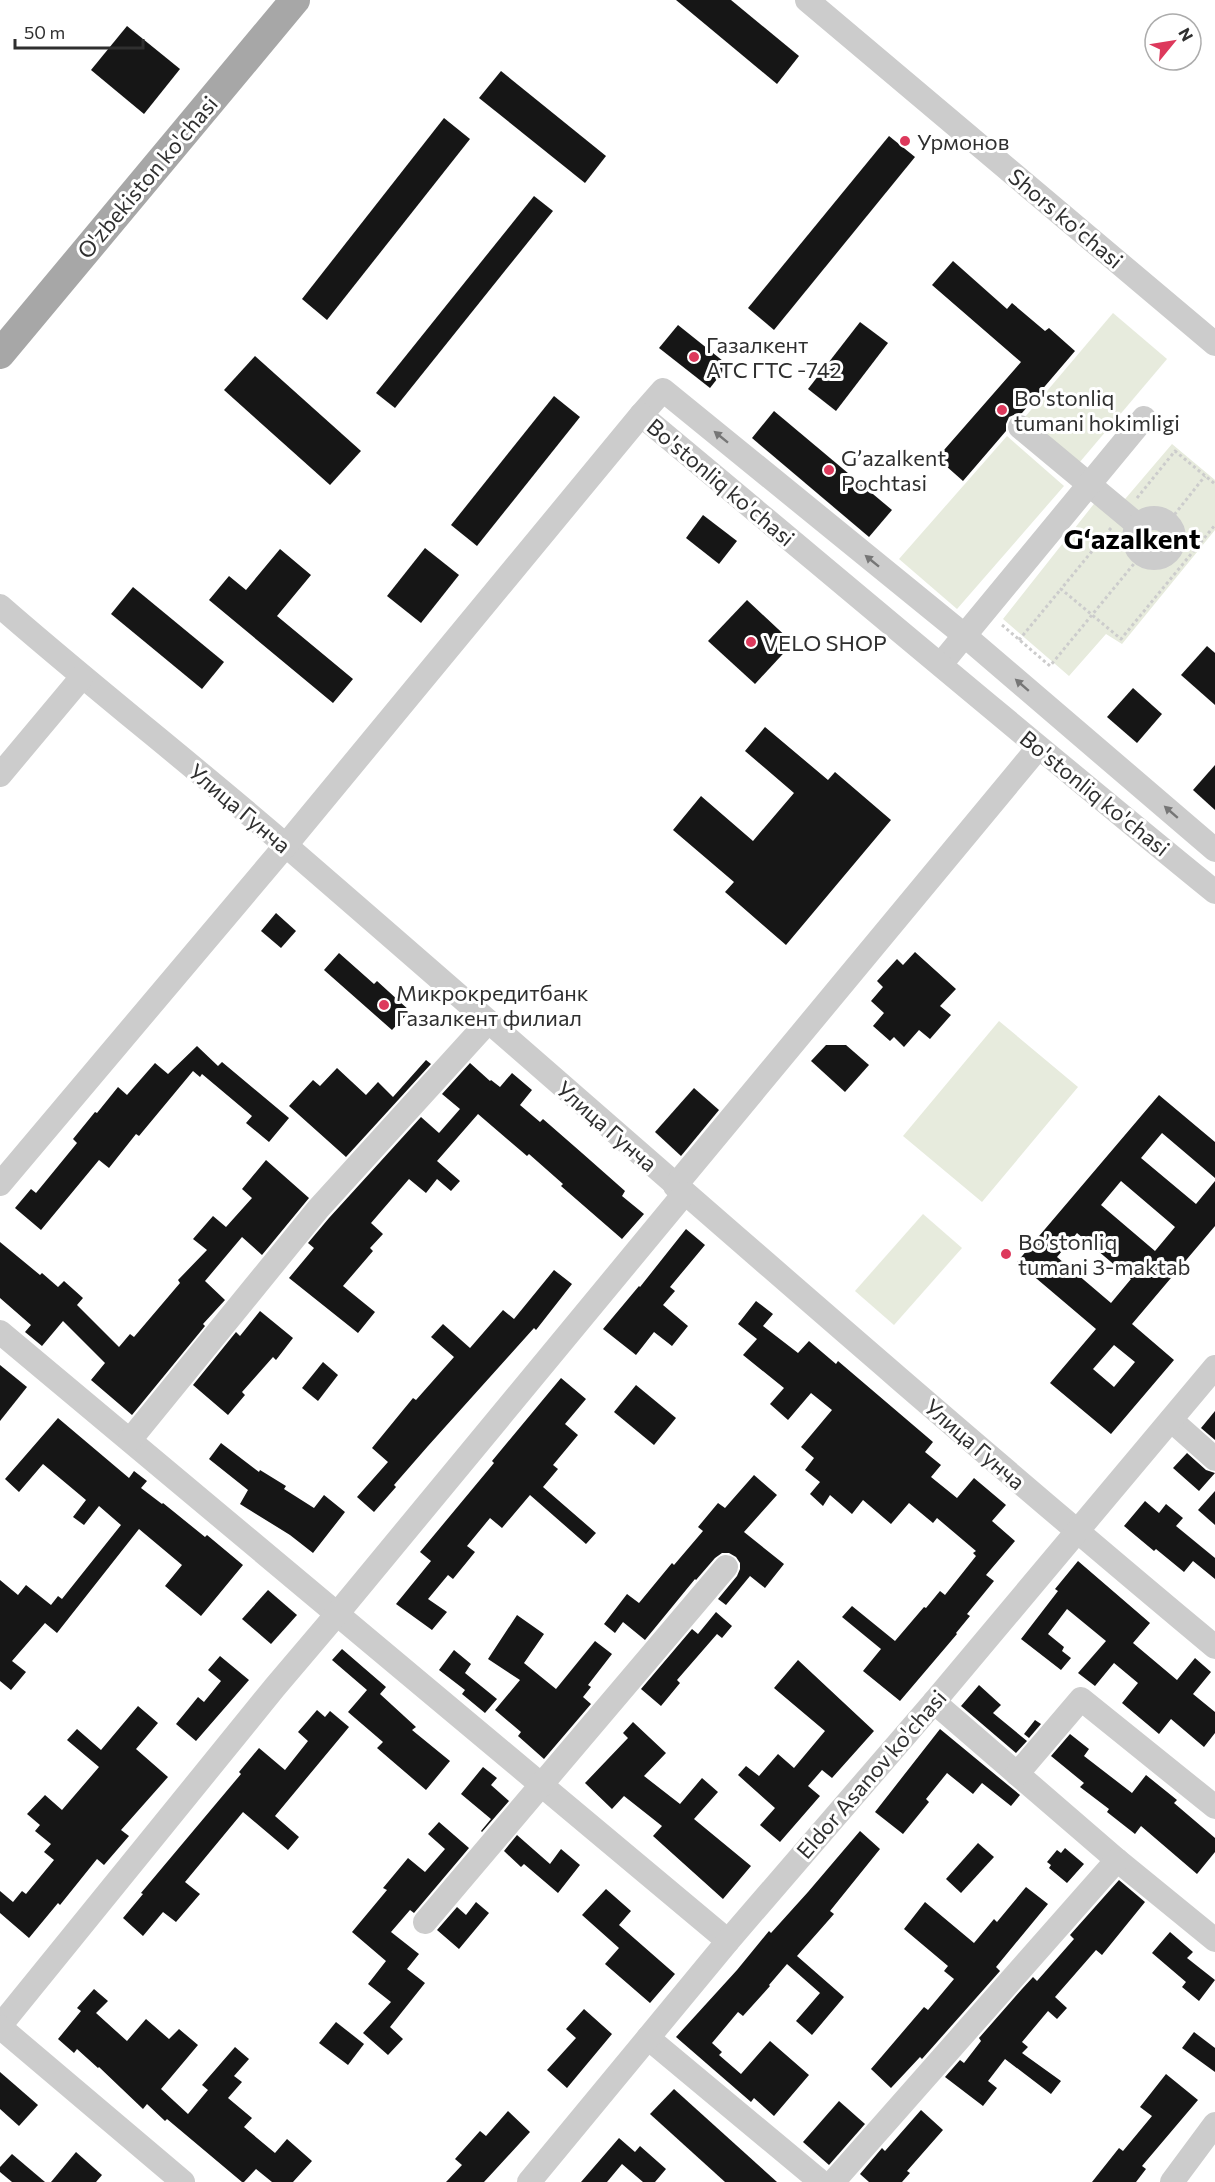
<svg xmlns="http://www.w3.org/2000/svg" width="1215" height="2182" font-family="Commissioner,sans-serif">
  <rect width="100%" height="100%" fill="#fff"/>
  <g fill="#e7ebdd">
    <path d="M1113,313L1167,359L1079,463L1025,417Z"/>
    <path d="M1007,436L1064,486L957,609L899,559Z"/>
    <path d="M1172,444L1215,480V530L1122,644L1106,634L1069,676L1003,619L1097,500L1114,512Z"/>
    <path d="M999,1021L1078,1087L982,1202L903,1136Z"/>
    <path d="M923,1214L962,1248L894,1325L855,1291Z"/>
  </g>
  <g fill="#161616" fill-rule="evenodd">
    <path d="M676,0H731L799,56L777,84Z"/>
    <path d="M127,26L180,69L144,114L91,70Z"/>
    <path d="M501,71L606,156L585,183L479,98Z"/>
    <path d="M444,118L470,139L327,320L302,299Z"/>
    <path d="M889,136L915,157L774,330L748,308Z"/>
    <path d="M534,196L553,211L395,408L376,393Z"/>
    <path d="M953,261L1007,309L1012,303L1045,331L1049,328L1075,351L1022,413L1016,414L1009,417L1006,424V431L963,481L937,458L1021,362L932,285Z"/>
    <path d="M860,322L888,343L836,411L808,389Z"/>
    <path d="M678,325L728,365L710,388L659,348Z"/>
    <path d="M255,356L361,451L330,485L224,390Z"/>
    <path d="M554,396L580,417L477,546L451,525Z"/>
    <path d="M774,411L892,510L869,537L752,438Z"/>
    <path d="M703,515L737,541L719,564L686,538Z"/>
    <path d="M425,548L459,575L421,623L387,596Z"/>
    <path d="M280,549L311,575L277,616L353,679L333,703L209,600L229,576L246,590Z"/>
    <path d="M133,587L224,662L202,689L111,614Z"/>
    <path d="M747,600L793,643L755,684L708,641Z"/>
    <path d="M1207,646L1215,653V705L1181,675Z"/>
    <path d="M1133,688L1162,714L1137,743L1107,717Z"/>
    <path d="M765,727L828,780L835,772L891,820L786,945L725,892L734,882L673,830L701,796L753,841L794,793L745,751Z"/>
    <path d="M1215,765V810L1193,790Z"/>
    <path d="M276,913L296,931L281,948L261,931Z"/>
    <path d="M915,952L956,989L940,1006L951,1015L930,1039L919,1030L904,1047L894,1037L890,1041L873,1026L884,1013L871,1001L883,987L877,981L897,959L903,965Z"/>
    <path d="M339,953L374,984L377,981L410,1011L392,1030L324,970Z"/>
    <path d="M826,1045H846L869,1065L845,1092L811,1061Z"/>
    <path d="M197,1046L218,1066L222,1062L289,1118L269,1142L246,1123L252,1116L202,1074L200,1077L193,1071L139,1136L136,1134L109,1168L99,1160L41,1230L15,1208L31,1189L36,1193L77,1143L73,1139L95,1112L97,1113L118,1087L127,1095L155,1063L168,1074Z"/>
    <path d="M426,1060L431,1064L346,1157L289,1106L313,1080L320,1086L337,1068L366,1095L378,1082L393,1097Z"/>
    <path d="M470,1063L490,1081L491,1080L500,1087L512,1073L532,1090L520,1105L540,1122L543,1119L582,1153L625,1191L622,1196L644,1214L622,1239L561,1186L563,1184L529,1154L527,1156L478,1114L437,1161L460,1181L451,1191L437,1179L426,1193L409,1179L371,1223L383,1234L370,1248L373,1251L343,1286L375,1312L358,1333L289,1278L314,1248L308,1243L329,1218L421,1117L439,1133L460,1109L442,1094Z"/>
    <path d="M694,1088L719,1110L681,1156L655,1132Z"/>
    <path d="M1159,1095L1215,1142V1178L1162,1133L1141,1158L1196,1204L1215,1181V1226L1132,1324L1174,1360L1111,1434L1050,1383L1096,1329L1017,1262ZM1121,1181L1175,1227L1155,1251L1101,1205ZM1077,1233L1131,1279L1111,1303L1057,1257ZM1114,1345L1135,1362L1114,1387L1093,1369Z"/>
    <path d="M266,1160L309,1198L262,1255L242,1237L205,1281L225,1300L203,1324L205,1326L132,1415L91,1380L105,1363L63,1321L42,1346L25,1332L31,1325L0,1298V1242L40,1275L42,1273L58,1287L64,1281L83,1298L77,1305L119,1347L130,1334L134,1337L180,1283L178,1280L207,1250L193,1239L213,1216L226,1227L252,1198L242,1189Z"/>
    <path d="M686,1229L705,1245L670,1287L675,1291L663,1305L688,1326L672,1346L654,1332L636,1355L603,1329L639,1286L640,1287Z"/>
    <path d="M554,1270L572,1284L536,1330L534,1328L428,1446L394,1485L396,1487L374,1512L357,1497L388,1462L372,1448L413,1398L416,1400L454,1357L431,1337L443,1324L470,1348L503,1310L514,1319Z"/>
    <path d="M756,1301L773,1314L763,1326L798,1353L809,1341L836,1364L838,1361L933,1442L925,1452L941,1465L931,1477L957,1498L974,1478L1006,1505L992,1521L1015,1541L986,1575L994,1581L967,1614L970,1616L956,1633L957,1634L900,1701L863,1671L881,1649L842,1617L852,1606L895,1641L924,1607L926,1608L940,1591L945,1595L976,1556L973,1553L976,1551L937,1518L933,1523L909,1503L891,1524L863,1500L852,1514L830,1495L823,1506L810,1494L820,1482L805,1470L814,1458L801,1447L832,1410L811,1393L788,1420L770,1404L784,1388L743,1355L757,1339L738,1324Z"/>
    <path d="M260,1311L293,1338L276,1360L273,1357L242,1392L245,1395L228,1415L193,1385L236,1332L240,1336Z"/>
    <path d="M323,1362L338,1375L318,1401L302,1388Z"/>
    <path d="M0,1365L27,1387L0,1421Z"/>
    <path d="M561,1378L586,1399L565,1424L578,1435L553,1465L558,1469L543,1487L596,1533L586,1544L530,1495L502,1528L490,1518L467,1546L475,1552L453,1579L448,1575L428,1599L447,1612L432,1630L396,1604L431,1561L420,1552L494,1463L492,1461Z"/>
    <path d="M636,1385L676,1418L654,1445L614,1412Z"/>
    <path d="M1215,1411V1440L1201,1428Z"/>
    <path d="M58,1418L129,1478L134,1471L147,1481L141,1488L162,1504L163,1503L205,1537L207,1535L243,1565L201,1616L165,1586L182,1565L139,1529L57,1633L45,1623L12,1661L26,1672L11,1690L0,1681V1580L18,1595L26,1585L51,1605L58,1596L62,1599L121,1525L99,1506L84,1525L73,1517L86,1500L43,1464L19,1492L5,1479Z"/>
    <path d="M221,1443L259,1472L260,1470L286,1486L284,1489L314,1508L324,1495L345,1512L313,1553L290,1535L240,1504L248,1490L209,1459Z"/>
    <path d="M1187,1453L1206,1470L1215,1473L1199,1491L1173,1468Z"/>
    <path d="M754,1475L777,1495L744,1532L784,1564L765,1588L750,1576L726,1605L718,1599L737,1576L740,1569V1563L736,1557L729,1553H722L715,1558L696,1580L695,1579L645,1640L623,1622L615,1633L604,1624L627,1594L639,1603L672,1563L674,1565L703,1531L698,1527L718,1503L725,1508Z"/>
    <path d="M1215,1491V1525L1198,1510Z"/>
    <path d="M1145,1501L1159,1513L1166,1504L1183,1518L1176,1526L1215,1558V1579L1193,1561L1184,1572L1156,1549L1154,1551L1124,1526Z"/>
    <path d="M1078,1561L1150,1623L1133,1643L1177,1680L1195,1658L1211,1672L1193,1694L1215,1712V1733L1204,1747L1171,1719L1159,1734L1122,1703L1138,1683L1114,1663L1095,1686L1078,1673L1106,1641L1067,1609L1048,1634L1064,1647L1062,1651L1071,1658L1061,1670L1021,1639L1058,1591L1055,1589Z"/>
    <path d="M268,1590L297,1615L271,1644L242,1619Z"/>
    <path d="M716,1612L732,1626L722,1638L717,1634L677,1680L680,1683L661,1706L641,1689L692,1629L698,1634Z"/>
    <path d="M517,1615L544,1634L524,1663L556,1689L595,1641L612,1654L588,1685L591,1687L583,1697L591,1704L544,1759L518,1736L521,1732L495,1710L520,1680L488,1659Z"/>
    <path d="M342,1649L386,1687L380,1694L416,1727L412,1730L450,1761L426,1790L377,1748L383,1742L348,1712L367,1690L332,1660Z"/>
    <path d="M454,1650L471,1664L465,1673L497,1699L485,1713L462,1694L465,1690L439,1670Z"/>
    <path d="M220,1656L249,1680L196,1741L176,1724L198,1697L204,1702L221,1681L208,1670Z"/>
    <path d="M798,1660L874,1731L832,1778L822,1770L808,1786L820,1796L780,1842L760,1825L775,1808L738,1775L746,1766L759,1776L778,1754L794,1768L825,1731L774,1688Z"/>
    <path d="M979,1685L1001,1705L993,1713L1027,1741L1016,1753L961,1706Z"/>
    <path d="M138,1706L158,1723L136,1749L168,1777L121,1830L129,1836L104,1865L97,1859L60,1905L58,1903L29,1938L0,1913V1891L13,1902L22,1891L26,1894L54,1860L44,1852L51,1844L35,1831L40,1825L27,1814L45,1795L62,1810L99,1767L67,1740L77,1729L101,1750Z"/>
    <path d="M317,1710L325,1717L330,1711L349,1727L275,1816L299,1837L288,1850L243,1812L185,1882L200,1894L176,1922L163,1912L143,1936L123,1918L143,1894L141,1893L241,1774L239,1772L259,1748L285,1770L308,1741L298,1732Z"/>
    <path d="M1035,1720L1041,1724L1029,1738L1024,1734Z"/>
    <path d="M633,1722L666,1753L644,1776L680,1804L702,1778L718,1792L694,1819L751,1866L723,1899L653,1836L662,1826L624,1796L612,1809L585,1783L628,1738L623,1733Z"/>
    <path d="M940,1729L1020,1795L1011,1806L982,1783L973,1794L947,1773L926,1799L929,1802L903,1834L875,1812Z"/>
    <path d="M1070,1734L1089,1749L1084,1756L1132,1793L1146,1775L1177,1800L1174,1803L1215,1838V1852L1197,1874L1141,1826L1135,1834L1107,1812L1109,1809L1080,1787L1084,1783L1051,1756Z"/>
    <path d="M483,1767L497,1778L491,1785L509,1801L482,1832L481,1831L491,1819L461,1794Z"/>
    <path d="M439,1822L469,1848L414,1913L410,1910L391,1932L419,1954L407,1969L425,1983L390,2027L403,2039L388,2055L363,2033L391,2002L368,1984L386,1961L352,1932L387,1890L383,1888L408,1858L425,1872L445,1849L428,1834Z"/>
    <path d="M860,1831L880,1849L830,1911L834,1914L797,1956L844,1997L812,2035L796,2021L820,1993L787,1964L769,1985L770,1986L743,2016L738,2012L712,2043L722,2052L719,2055L741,2074L770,2041L809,2075L774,2116L754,2098L751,2102L676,2037L737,1970L769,1931L771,1933L808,1892Z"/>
    <path d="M517,1835L550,1864L561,1849L580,1865L558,1893L524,1864L521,1867L504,1851Z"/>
    <path d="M978,1843L994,1857L961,1893L946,1879Z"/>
    <path d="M1065,1848L1084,1864L1067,1883L1049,1868L1051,1865L1047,1862L1057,1850L1061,1853Z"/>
    <path d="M1119,1880L1145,1902L1102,1955L1096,1950L1055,1997L1067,2008L1057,2019L1048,2011L1022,2042L1028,2047L1022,2053L1061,2081L1051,2094L1005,2059L988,2081L997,2088L983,2106L945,2077L960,2060L964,2063L981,2041L979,2038L1022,1989L1033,1977L1037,1981L1074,1939L1070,1935Z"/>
    <path d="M1026,1887L1048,1904L996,1967L1000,1971L922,2059L920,2057L891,2088L871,2069L924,2007L928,2010L954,1979L944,1971L948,1966L904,1929L925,1902L974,1943L994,1919L997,1922Z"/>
    <path d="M606,1889L631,1911L619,1925L675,1974L650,2003L605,1964L619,1948L582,1915Z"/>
    <path d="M476,1902L489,1913L459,1949L437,1930L457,1907L466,1915Z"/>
    <path d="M1170,1932L1193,1952L1187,1958L1215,1980L1199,2001L1182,1987L1186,1982L1152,1953Z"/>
    <path d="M94,1989L108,2001L96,2013L127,2041L146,2019L169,2039L179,2029L198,2045L161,2089L188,2114L208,2090L202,2085L235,2047L249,2059L234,2076L242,2082L228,2098L252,2118L244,2127L275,2153L287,2139L312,2161L293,2182H272L256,2169L244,2182H242L167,2119L165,2121L147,2104L143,2109L99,2067L98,2068L77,2049L74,2053L58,2039L81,2011L77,2008Z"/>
    <path d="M584,2009L612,2034L567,2088L547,2070L576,2038L566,2029Z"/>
    <path d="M336,2022L364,2044L348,2065L319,2043Z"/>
    <path d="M1194,2032L1215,2048V2072L1182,2048Z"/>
    <path d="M0,2072L38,2105L19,2126L0,2109Z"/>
    <path d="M1166,2074L1198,2100L1142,2166L1146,2169L1136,2182H1092L1119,2148L1123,2151L1152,2116L1140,2107Z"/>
    <path d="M674,2089L777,2182H725L650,2114Z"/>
    <path d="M839,2101L865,2124L829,2165L803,2142Z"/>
    <path d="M921,2110L943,2130L907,2171L910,2173L902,2182H869L860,2174L882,2148L885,2151Z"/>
    <path d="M508,2111L530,2132L484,2182H446L462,2165L455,2159L480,2131L486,2136Z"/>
    <path d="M619,2138L635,2152L640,2146L666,2169L655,2182H643L622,2164L607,2182H581Z"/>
    <path d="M76,2152L102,2175L96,2182H51Z"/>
    <path d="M12,2154L45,2182H12L0,2172V2167Z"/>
  </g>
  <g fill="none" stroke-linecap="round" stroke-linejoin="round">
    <g stroke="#ccc" stroke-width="3" stroke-dasharray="3 3" stroke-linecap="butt">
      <path d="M1137,498L1175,451L1215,484"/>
      <path d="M1167,524L1205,476"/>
      <path d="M1111,528L1061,589L1121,639L1215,525"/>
      <path d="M1002,625L1050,666L1142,554"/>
      <path d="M1019,640L1061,589"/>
    </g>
    <g stroke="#ccc" stroke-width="24">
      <path d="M807,0L1215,344"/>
      <path d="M1020,427L1139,526"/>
      <circle cx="1154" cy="538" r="20"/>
      <path d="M0,606C95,689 194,766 290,849C598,1115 902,1386 1215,1647"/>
      <path d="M941,664L1144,418"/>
      <path d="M0,775L82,677"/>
      <path d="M1215,850L964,635L663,390L641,415C832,574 1022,735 1215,892"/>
      <path d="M0,1184L286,845L641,415"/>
      <path d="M675,1186L1038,748"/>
      <path d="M0,1332L728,1941"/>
      <path d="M1171,1420L1215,1459"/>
      <path d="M130,1440L318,1209L488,1022"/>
      <path d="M934,1702L1117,1860L1215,1940"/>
      <path d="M1017,1774L1081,1699L1215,1807"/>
      <path d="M425,1922L726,1567"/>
      <path d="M0,2026L275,1687L337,1614L684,1194"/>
      <path d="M0,2027L183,2182"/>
      <path d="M648,2038L821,2182"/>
      <path d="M529,2182L728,1941L934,1702L1215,1367"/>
      <path d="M833,2182L1117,1860"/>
      <path d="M1172,2182L1215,2124"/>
    </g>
    <path stroke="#a7a7a7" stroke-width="30" d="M0,354L295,0"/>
  </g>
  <defs><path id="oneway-solid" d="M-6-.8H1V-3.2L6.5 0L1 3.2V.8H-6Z" transform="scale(1.5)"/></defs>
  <g fill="#767676">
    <use href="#oneway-solid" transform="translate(721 437) rotate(-141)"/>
    <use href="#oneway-solid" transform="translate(872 561) rotate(-141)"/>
    <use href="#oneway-solid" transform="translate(1022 685) rotate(-139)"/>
    <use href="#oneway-solid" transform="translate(1171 812) rotate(-139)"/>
  </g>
  <g fill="#dd395c" stroke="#fff" stroke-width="2">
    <circle cx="905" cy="141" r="6"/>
    <circle cx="694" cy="357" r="6"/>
    <circle cx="1002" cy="410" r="6"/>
    <circle cx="829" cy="470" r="6"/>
    <circle cx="751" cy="642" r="6"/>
    <circle cx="384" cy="1005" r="6"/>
    <circle cx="1006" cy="1254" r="6"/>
  </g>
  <g text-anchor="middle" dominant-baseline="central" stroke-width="6" stroke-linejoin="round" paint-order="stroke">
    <g font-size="22" fill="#2f2f2f" stroke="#fff" text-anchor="start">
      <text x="917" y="141">Урмонов</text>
      <text x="706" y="344">Газалкент<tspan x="706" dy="25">АТС ГТС -742</tspan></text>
      <text x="1014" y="397">Bo'stonliq<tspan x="1014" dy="25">tumani hokimligi</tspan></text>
      <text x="841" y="457">Gʼazalkent<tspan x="841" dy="25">Pochtasi</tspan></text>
      <text x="763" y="642">VELO SHOP</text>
      <text x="396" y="992">Микрокредитбанк<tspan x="396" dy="25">Газалкент филиал</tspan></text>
      <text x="1018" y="1241">Bo’stonliq<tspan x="1018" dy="25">tumani 3-maktab</tspan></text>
    </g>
    <g font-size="22" fill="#2f2f2f" stroke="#fff">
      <text transform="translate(147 177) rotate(-50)">O'zbekiston ko'chasi</text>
      <text transform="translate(1066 218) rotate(40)">Shors ko'chasi</text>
      <text transform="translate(721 482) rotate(40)">Bo'stonliq ko'chasi</text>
      <text transform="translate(1095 793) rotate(39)">Bo'stonliq ko'chasi</text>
      <text transform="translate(240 808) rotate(40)">Улица Гунча</text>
      <text transform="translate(607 1126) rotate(41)">Улица Гунча</text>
      <text transform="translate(975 1444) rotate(41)">Улица Гунча</text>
      <text transform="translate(871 1774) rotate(-49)">Eldor Asanov ko'chasi</text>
    </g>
    <g font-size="28" font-weight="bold" fill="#000" stroke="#fff">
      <text x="1132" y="538">Gʻazalkent</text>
    </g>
  </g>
  <g transform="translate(1173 42) rotate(60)"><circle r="28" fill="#ffffff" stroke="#acacac" stroke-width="1.5"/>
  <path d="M0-4.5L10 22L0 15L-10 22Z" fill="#dd395c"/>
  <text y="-9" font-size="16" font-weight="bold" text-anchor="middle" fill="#2f2f2f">N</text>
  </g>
  <path d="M15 39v9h128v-9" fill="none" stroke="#2f2f2f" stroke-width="3"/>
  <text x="24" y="39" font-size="18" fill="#2f2f2f" stroke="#ffffff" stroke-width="4.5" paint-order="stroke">50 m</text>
</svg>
